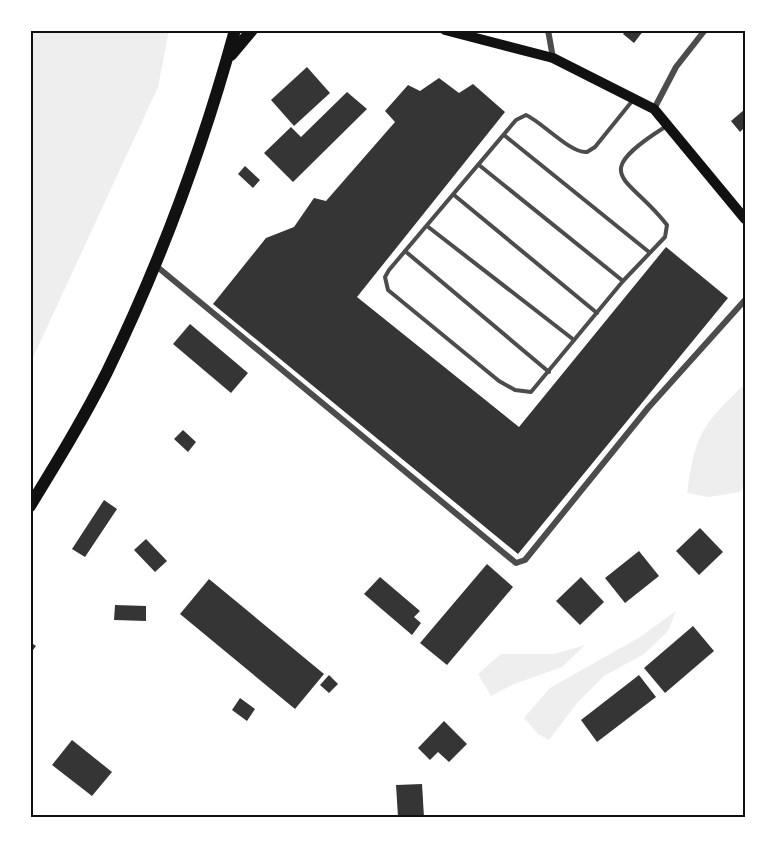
<svg xmlns="http://www.w3.org/2000/svg" width="775" height="847" font-family="'Asap Condensed',sans-serif">
  <rect width="100%" height="100%" fill="#fff"/>
  <g fill="#eee">
    <path d="M30,30H169L158,87L30,364Z"/>
    <path d="M745,384V483L740,492L709,497L687,493C695,434 702,425 745,384Z"/>
    <path d="M676,611L668,631L644,654L604,676L577,703L549,740L538,734L524,718L550,688L640,637Z"/>
    <path d="M585,645L562,667L514,684L491,696L478,674L501,654H554Z"/>
  </g>
  <g fill="#353535">
    <path d="M627,30H644L634,43L623,34Z"/>
    <path d="M307,67L330,93L294,126L271,100Z"/>
    <path d="M439,78L459,93L473,84L505,112L357,297L519,427L666,247L728,298L518,554L213,304L266,238L294,227L314,198L326,201L395,122L385,111L408,85L420,91Z"/>
    <path d="M347,92L367,109L293,182L264,153L291,127L301,137Z"/>
    <path d="M745,109V127L740,132L731,121Z"/>
    <path d="M245,166L260,180L253,188L238,174Z"/>
    <path d="M190,324L248,373L231,393L173,344Z"/>
    <path d="M183,430L196,442L188,452L174,439Z"/>
    <path d="M104,500L117,509L85,557L72,549Z"/>
    <path d="M700,528L723,552L699,575L676,551Z"/>
    <path d="M146,539L167,561L155,572L134,550Z"/>
    <path d="M639,551L659,576L625,603L605,578Z"/>
    <path d="M487,564L513,587L447,665L420,643Z"/>
    <path d="M380,577L420,611L414,617L421,623L412,635L364,594Z"/>
    <path d="M581,577L604,602L580,625L556,601Z"/>
    <path d="M209,579L324,674L295,709L180,614Z"/>
    <path d="M115,605L146,606V621L114,620Z"/>
    <path d="M693,626L714,651L665,693L644,668Z"/>
    <path d="M30,642L36,646L30,654Z"/>
    <path d="M329,675L338,684L329,693L320,685Z"/>
    <path d="M639,675L656,697L597,742L581,720Z"/>
    <path d="M240,698L255,709L247,721L232,710Z"/>
    <path d="M444,721L467,744L449,762L438,752L430,760L418,748Z"/>
    <path d="M72,740L112,772L92,796L52,765Z"/>
    <path d="M422,784L424,817H398L396,785Z"/>
  </g>
  <g fill="none" stroke-linecap="round" stroke-linejoin="round">
    <g stroke="#4c4c4c" stroke-width="4">
      <path d="M633,100L595,147L587,152C571,154 542,122 526,115L516,120L389,270L385,277L388,290L499,381L515,390L531,392L623,281L665,237L667,225C630,176 586,177 665,127"/>
      <path d="M504,135L649,252"/>
      <path d="M479,165L623,281"/>
      <path d="M454,195L597,313"/>
      <path d="M427,226L574,340"/>
      <path d="M405,251L549,372"/>
    </g>
    <g stroke="#4c4c4c" stroke-width="6">
      <path d="M548,30L553,58"/>
      <path d="M654,109L676,67L705,30"/>
      <path d="M155,265L516,563L525,560L648,408L745,300"/>
    </g>
    <path stroke="#111" stroke-width="10" d="M445,30L553,58L654,109L745,219"/>
    <g stroke="#111" stroke-width="12">
      <path d="M231,55L252,30"/>
      <path d="M30,506C57,462 84,418 107,372C160,263 203,147 235,30"/>
    </g>
  </g>
  <rect width="775" height="847" fill="none" stroke="#ffffff" stroke-width="63"/>
  <rect x="32" y="32" width="712" height="784" fill="none" stroke="#111" stroke-width="2"/>
</svg>
